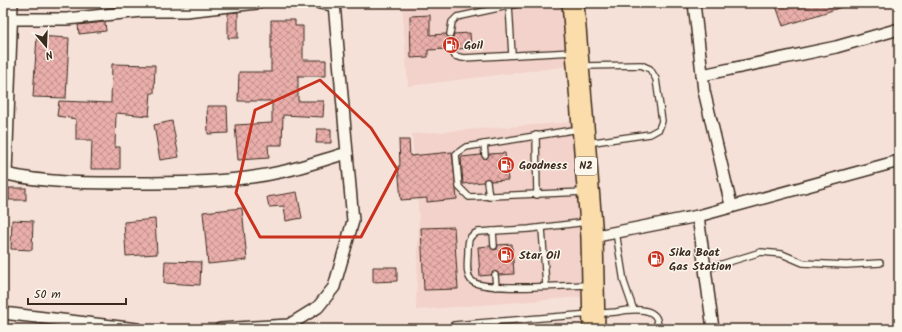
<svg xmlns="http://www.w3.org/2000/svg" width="902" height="332" font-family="Kalam,sans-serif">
  <defs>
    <pattern id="building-cross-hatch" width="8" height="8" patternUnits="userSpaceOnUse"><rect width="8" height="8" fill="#eaafab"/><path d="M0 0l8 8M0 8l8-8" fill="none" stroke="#bf8f8b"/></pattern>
  </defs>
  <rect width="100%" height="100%" fill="#f6e1d8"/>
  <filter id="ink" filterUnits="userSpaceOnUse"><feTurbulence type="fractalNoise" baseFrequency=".025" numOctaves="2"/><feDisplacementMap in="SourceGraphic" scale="8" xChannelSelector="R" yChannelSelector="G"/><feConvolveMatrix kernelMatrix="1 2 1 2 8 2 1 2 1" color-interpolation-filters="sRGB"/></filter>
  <g filter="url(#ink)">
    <g fill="#f2d2ca">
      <path d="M402,3H562L570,66L408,86Z"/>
      <path d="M573,122L581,203V297L416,310L419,217L412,134Z"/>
    </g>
    <g fill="url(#building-cross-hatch)" stroke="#3b2a1e">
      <path d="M775,3H847L848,5L783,26Z"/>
      <path d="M238,12V38H228V13Z"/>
      <path d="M430,15V35L446,34L450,38L453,37L454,34L470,33L471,48L456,49L451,45L447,49L428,50V57L411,58L410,16Z"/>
      <path d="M271,20H295V26H303V60H326V76H298V101H324L323,117L283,115L282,145H268L269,158L238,160L235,125L272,123V101H238L239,72H271Z"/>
      <path d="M105,22L106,31L79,34L78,25Z"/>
      <path d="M37,36L69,38L66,98L33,97Z"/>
      <path d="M112,64L155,65L154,93H151L149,116L116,113L115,147H120V169H91L92,140H76V119L57,116L59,101L111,103Z"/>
      <path d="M207,106H227L228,133L208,134Z"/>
      <path d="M172,121L179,157L160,160L154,125Z"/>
      <path d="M317,129H331V143H316Z"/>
      <path d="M399,140H409L410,156L452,152L457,199L427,202V198L401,200L398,166H400Z"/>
      <path d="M505,153L508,180L491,181L487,178L483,182L463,184L461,157L481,155L486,159L489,154Z"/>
      <rect x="9" y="188" width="17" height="12"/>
      <path d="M297,192L302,218L286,221L284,206L269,207L267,197Z"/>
      <path d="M242,208L247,260L208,264L203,212Z"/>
      <path d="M155,219L157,254L126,256L124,222Z"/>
      <path d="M12,220L33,221L32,250L11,249Z"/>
      <path d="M454,227L458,289L424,290L421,228Z"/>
      <path d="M512,244L514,274L499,275L495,271L491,275L480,276L478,247L490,246L494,250L497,249L498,245Z"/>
      <path d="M165,261L201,262L200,285L164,283Z"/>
      <path d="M373,267H397V281L373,282Z"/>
    </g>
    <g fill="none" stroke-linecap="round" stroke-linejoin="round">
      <g stroke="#3b2a1e" stroke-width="8">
        <g id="lane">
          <path d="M509,5L512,55"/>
          <path d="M450,34L452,22L457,17L522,3"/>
          <path d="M451,49L455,56L463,58L574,52"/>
          <path d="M582,66L641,65L650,69L656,79L662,121L659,129L650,134L587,143"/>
          <path d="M579,129L466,147L456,154L459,187L469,197L584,192"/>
          <path d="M536,135L537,195"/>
          <path d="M484,144L485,155"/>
          <path d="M487,182L489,197"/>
          <path d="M587,222L529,229L478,232C468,236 468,241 468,251C468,260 465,275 472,281C482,292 569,285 588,285"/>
          <path d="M542,228L546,286"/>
          <path d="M493,231L494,246"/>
          <path d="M616,232L624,282L633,308"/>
          <path d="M706,269L761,252L782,254L803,263L846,265L880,263"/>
          <path d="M495,275L496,287"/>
          <path d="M454,325L616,312C631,309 662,305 657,329"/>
        </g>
      </g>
      <g stroke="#3b2a1e" stroke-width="14">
        <g id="street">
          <path d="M320,3L334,5"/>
          <path d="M694,3L704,91L731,205"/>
          <path d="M12,19H67L142,11H186L257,3"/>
          <path d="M702,75L836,47L899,29"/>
          <path d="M3,174H6L12,3"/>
          <path d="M6,174C46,183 86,183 127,183C180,183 234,183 285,171C306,166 326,159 347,153L334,3"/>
          <path d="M698,216L713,329"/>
          <path d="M592,237L698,216L899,161"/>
          <path d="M3,313L137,329"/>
          <path d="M220,329L289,325L318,307L334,287L353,221L347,153"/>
        </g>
      </g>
      <g stroke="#3b2a1e" stroke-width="24">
        <path id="highway" d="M573,3L592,237L594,329"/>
      </g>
      <use href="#lane" stroke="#fbf7ec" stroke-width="5.5"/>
      <use href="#street" stroke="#fbf7ec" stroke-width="11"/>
      <use href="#highway" stroke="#fbddab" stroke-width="21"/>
    </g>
  </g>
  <path fill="none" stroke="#c8321e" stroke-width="3" stroke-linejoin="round" d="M320,80L371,128L397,169L361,237H260L236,193L255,110Z"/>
  <defs>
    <g id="fuel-disc" transform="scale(0.9)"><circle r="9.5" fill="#c8321e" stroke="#fbf7ec"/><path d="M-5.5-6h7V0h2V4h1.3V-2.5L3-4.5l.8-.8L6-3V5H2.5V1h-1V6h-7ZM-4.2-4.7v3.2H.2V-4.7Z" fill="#fff"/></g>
  </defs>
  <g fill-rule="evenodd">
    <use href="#fuel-disc" x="451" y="45"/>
    <use href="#fuel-disc" x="506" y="165"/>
    <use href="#fuel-disc" x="506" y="255"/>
    <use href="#fuel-disc" x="656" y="259"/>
  </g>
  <g text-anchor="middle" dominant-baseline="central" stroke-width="3" stroke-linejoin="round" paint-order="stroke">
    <rect fill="#fbf7ec" stroke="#75685c" stroke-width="1" x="575" y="157" width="22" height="18" rx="3"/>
    <g font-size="11" font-weight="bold" fill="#3b2a1e">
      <text x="586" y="166">N2</text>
    </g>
    <g font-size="12" font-weight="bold" fill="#3b2a1e" stroke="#fbf7ec" text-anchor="start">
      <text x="464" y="45">Goil</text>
      <text x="519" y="165">Goodness</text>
      <text x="669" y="252">Sika Boat<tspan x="669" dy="14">Gas Station</tspan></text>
      <text x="519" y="255">Star Oil</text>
    </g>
  </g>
  <rect width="902" height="332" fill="none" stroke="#fbf7ec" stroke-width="16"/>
  <rect x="8" y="8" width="886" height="316" fill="none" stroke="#3b2a1e" stroke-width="1.5" filter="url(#ink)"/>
  <g transform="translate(46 46) rotate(161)" stroke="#fbf7ec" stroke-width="3" paint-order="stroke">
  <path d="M0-3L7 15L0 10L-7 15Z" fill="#3b2a1e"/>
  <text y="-6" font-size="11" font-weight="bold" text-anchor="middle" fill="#3b2a1e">N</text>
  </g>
  <path d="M28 298v6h98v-6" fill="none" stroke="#3b2a1e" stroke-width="2"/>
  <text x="34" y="298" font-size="12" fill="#3b2a1e" stroke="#fbf7ec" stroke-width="3" paint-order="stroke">50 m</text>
</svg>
